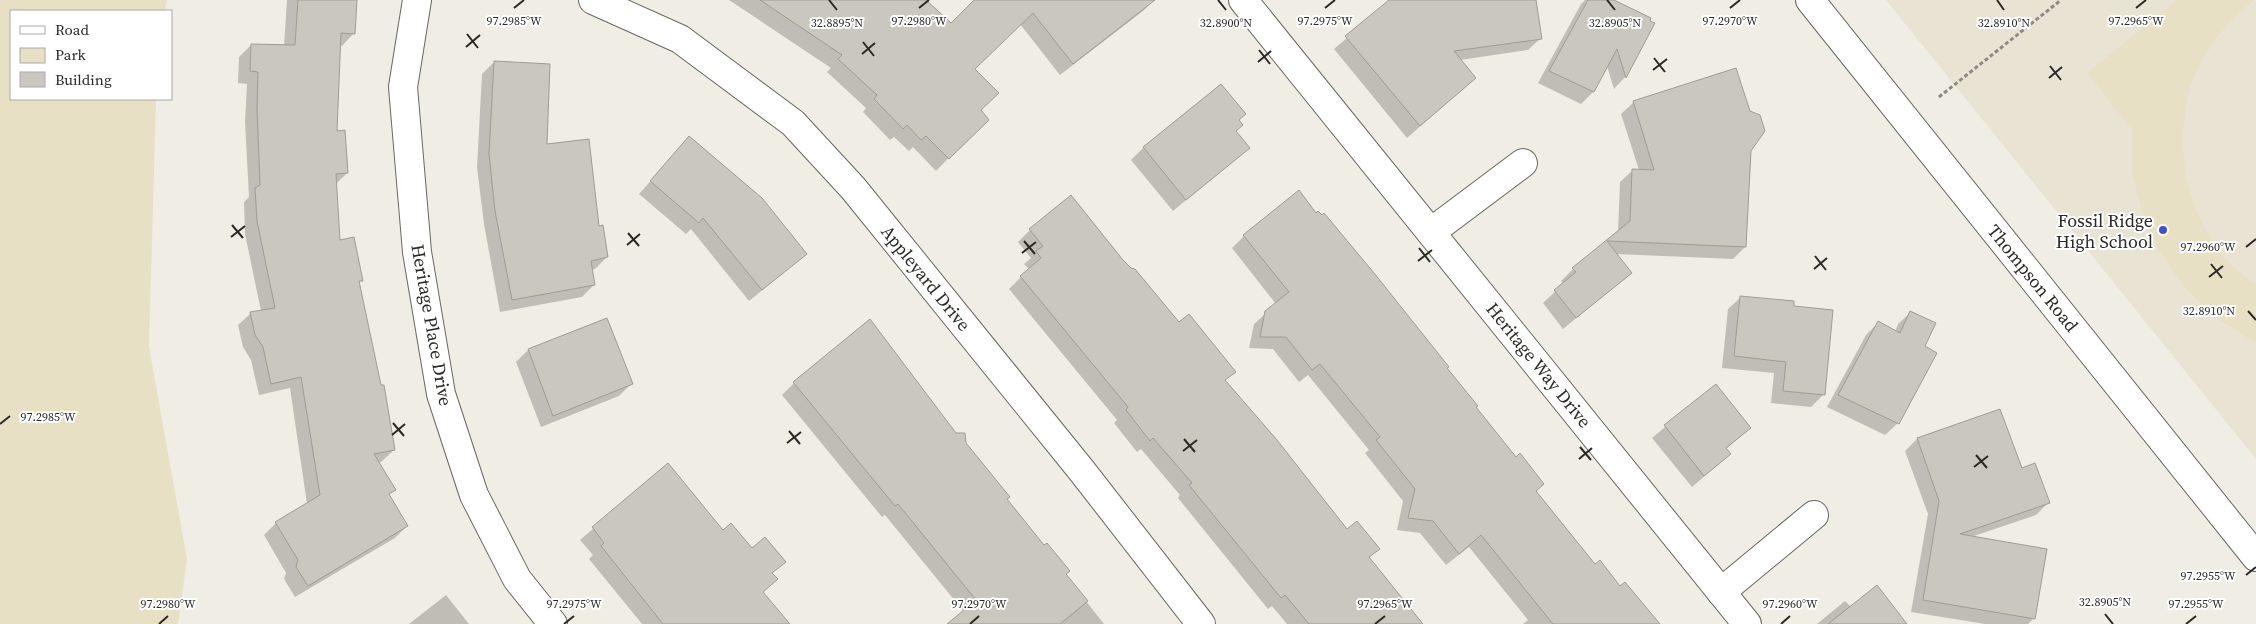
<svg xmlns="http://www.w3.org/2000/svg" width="2256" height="624" font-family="'Source Serif 4',serif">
  <rect width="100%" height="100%" fill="#f0ede4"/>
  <path fill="#e8e3d2" d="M1886,0H2256V459Z"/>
  <g fill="#e8e0c5">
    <path d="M0,0H167L165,11H11V99H156L149,347L187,559L178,624H0Z"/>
    <path d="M2177,0H2254C2227,22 2203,51 2191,85C2188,92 2188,100 2186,107C2177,159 2189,213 2222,254C2231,266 2245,276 2256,285V343L2215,317L2184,287L2158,249L2142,210L2132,173V130L2087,73Z"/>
  </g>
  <g fill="#0003">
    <path d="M287,0H356L354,33L342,46L339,45L336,132L347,173L336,184L339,242L361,280L358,283L394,450L381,462L378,463L394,490L388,495L407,526L395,538L295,597L284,579L286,573L264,535L276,523L307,504L290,388L259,395L251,360L243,347L238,325L251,313L261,311L245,234L244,202L249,197L245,122L247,84L238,83L239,57L251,45L284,46Z"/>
    <path d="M729,0H924L951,24L976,0H1154L1143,11L1060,75L1020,24L973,69L979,111L987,119L936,171L913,147L909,151L894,137L890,140L863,112L866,108L827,72L831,68Z"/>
    <path d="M1391,0H1535L1541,38L1528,50L1460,60L1475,78L1407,138L1334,49Z"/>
    <path d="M1585,0H1610L1653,24L1625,77L1614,89L1607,66L1593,92L1581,104L1538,83L1581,4Z"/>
    <path d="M494,62L598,228L607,257L595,269L591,270L594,285L582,297L500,312L484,224L477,167L482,74Z"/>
    <path d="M1221,86L1238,121L1235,132L1249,148L1173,211L1131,160L1143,148Z"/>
    <path d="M1634,102L1750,151L1745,247L1733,259L1616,254L1631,273L1563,329L1543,303L1563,284L1561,281L1573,269L1618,232L1620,182L1633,170H1639L1621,114Z"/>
    <path d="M689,138L806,254L749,301L691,229L686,234L639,194Z"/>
    <path d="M1316,214L1446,369L1535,492L1595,566L1653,624H1523L1528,620L1469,547L1446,565L1420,533L1397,530L1403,501L1365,453L1369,450L1308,375L1299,382L1273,349L1249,348L1254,324L1276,304L1232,248L1244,236Z"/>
    <path d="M1030,230L1122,261L1179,324L1234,372L1224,381L1346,531L1378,548L1368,558L1421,624H1287L1272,606L1268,609L1178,498L1180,495L1141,449L1137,452L1114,423L1117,420L1009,289L1029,269L1024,264L1031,258L1018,242Z"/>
    <path d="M1741,297L1792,307L1823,395L1811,407L1771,403L1774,373L1722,368L1728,309Z"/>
    <path d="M1911,312L1923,347L1898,423L1885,435L1827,407L1866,335L1878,323L1895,332L1898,324Z"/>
    <path d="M606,320L631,384L619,396L541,427L516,362L528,350Z"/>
    <path d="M794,383L955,434L1104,624H952L964,612L885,515L882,517L782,395Z"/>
    <path d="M1715,385L1745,432L1726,449L1730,454L1692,487L1652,438Z"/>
    <path d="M2000,410L2021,469L2048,503L2036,515L1971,537L2034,618L2028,624H1985L1911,612L1928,514L1905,451L1917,439Z"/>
    <path d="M668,465L723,532L752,549L784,561L771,574L776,579L762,593L788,624H642L589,559L593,555L580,540Z"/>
    <path d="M446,595L469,624H409Z"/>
    <path d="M1845,601L1851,607L1906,624H1817Z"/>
  </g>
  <g fill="#cac8be" stroke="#9e9c93">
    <path d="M298,0H357L355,34L341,33L337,131L345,130L348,173L336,174L340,240L354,237L363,281H359L381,385H384L395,450L374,454L396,490L389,494L408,526L308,586L296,567L298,560L275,522L320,495L301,377L271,384L263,347L255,335L250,312L275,308L257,221L255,188L260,185L257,109L258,72L250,71L251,44L295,45Z"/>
    <path d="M760,0H926L951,23L974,0H1155L1073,64L1033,13L975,69L999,93L981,110L989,120L949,159L926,136L921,140L907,125L903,129L874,99L877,95L838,59L842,55Z"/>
    <path d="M1389,0H1536L1542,39L1454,51L1476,78L1420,126L1345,36Z"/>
    <path d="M1588,0H1614L1651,18L1650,21L1655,23L1626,78L1617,49L1594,92L1549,71Z"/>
    <path d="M494,61L550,64L547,144L589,139L599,226L603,225L608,257L591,261L595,285L512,300L495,211L489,154Z"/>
    <path d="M1736,68L1750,111L1760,115L1765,131L1751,151L1746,247L1607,241L1632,273L1576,318L1554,290L1576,272L1572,268L1630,221L1632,169L1654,170L1633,101Z"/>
    <path d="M1221,84L1246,114L1239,120L1243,125L1236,131L1250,148L1186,200L1143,147Z"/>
    <path d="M689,136L762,198L807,254L762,290L703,218L699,223L650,181Z"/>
    <path d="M1299,190L1316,213L1318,211L1322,215L1324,213L1374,273L1449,367L1447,368L1478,406L1476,407L1516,457L1520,453L1544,484L1536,491L1595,564L1600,560L1620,586L1625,582L1660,624H1553L1481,535L1459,554L1433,521L1408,518L1415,489L1376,440L1380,437L1320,364L1312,370L1286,337H1260L1265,311L1289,292L1243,235Z"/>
    <path d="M1071,195L1123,260L1131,268L1135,269L1179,322L1189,314L1236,372L1225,380L1277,440L1347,529L1357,521L1380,549L1369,557L1423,624H1309L1285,595L1281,598L1189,485L1192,483L1153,438L1150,441L1126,410L1128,407L1020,276L1041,258L1036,251L1043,246L1029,229Z"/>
    <path d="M1740,296L1794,301V306L1833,310L1825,395L1783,391L1786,362L1734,356Z"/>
    <path d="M1910,311L1936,323L1925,346L1937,353L1899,424L1838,395L1878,321L1900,333Z"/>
    <path d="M607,318L633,384L553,416L528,349Z"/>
    <path d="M870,319L956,433H965L966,443L1010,497L1007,499L1044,545L1047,543L1070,571L1066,574L1088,601L1060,624H947L976,600L898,504L895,506L793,382Z"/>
    <path d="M1716,384L1751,428L1726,448L1731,454L1704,476L1664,425Z"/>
    <path d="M2000,409L2022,468L2035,463L2050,503L1960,534L2047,549L2035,619L1923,600L1939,501L1917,438Z"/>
    <path d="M668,463L723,530L731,523L752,548L765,537L786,562L772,573L778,579L763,592L790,624H663L601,546L604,543L592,527Z"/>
    <path d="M1877,585L1907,624H1828Z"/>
  </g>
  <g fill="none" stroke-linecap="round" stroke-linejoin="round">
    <g stroke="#6a675f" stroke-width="30">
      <g id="minor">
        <path d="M417,0L403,87L417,252L441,394L474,495L517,579L553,624"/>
        <path d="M593,0L680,39L793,123L853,188L1082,471L1201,624"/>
        <path d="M1243,0L1747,624"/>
        <path d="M1431,232L1523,163"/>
        <path d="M1721,592L1814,515"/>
      </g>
    </g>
    <g stroke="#6a675f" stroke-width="30">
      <path id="tertiary" d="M1810,0L2256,557"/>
    </g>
    <path stroke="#8c8a84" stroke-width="3" stroke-dasharray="4 2.5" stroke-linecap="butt" d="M1939,97L2061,0"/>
    <use href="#minor" stroke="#fff" stroke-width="28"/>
    <use href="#tertiary" stroke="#fff" stroke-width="28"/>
  </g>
  <path fill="none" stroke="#2a2926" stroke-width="2" d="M829,0L837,10M1218,0L1226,10M1607,0L1615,10M1997,0L2004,10M514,8L524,0M919,8L929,0M1325,8L1335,0M1730,8L1740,0M2136,8L2146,0M467,34L478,48M863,42L874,56M466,47L480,35M1259,50L1270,64M862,54L875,43M1654,58L1665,72M1258,62L1271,51M2050,66L2061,80M1653,70L1667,59M2049,78L2062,67M232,225L243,238M628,233L639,246M231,237L245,226M1024,241L1035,254M627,245L640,234M2246,247L2256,239M1419,248L1430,262M1022,253L1036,242M1815,256L1826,270M1418,261L1432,250M2211,264L2222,278M1814,269L1827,258M2209,277L2223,266M2248,311L2256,320M393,423L404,436M0,424L10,416M789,431L800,444M392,435L405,424M1184,439L1195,452M787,443L801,432M1580,447L1591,460M1183,451L1197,440M1976,455L1987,468M1579,459L1592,448M1974,467L1988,456M2246,575L2256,567M2105,614L2113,624M159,624L168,616M564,624L574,616M970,624L979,616M1375,624L1385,616M1781,624L1790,616M2186,624L2196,616"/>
  <circle fill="#3d53c6" stroke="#fff" stroke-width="2" cx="2163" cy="230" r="5"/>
  <g text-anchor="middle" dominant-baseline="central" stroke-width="4" stroke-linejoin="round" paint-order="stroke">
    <g font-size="18" fill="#2a2926" stroke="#fff" text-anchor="end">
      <text x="2153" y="220">Fossil Ridge<tspan x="2153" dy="21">High School</tspan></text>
    </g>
    <g font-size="18" fill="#2a2926" stroke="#fff">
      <text transform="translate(926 278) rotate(51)">Appleyard Drive</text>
      <text transform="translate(2033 278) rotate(51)">Thompson Road</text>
      <text transform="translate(432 325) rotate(80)">Heritage Place Drive</text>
      <text transform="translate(1539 365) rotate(51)">Heritage Way Drive</text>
    </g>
  </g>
  <g font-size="12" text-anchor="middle" fill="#2a2926" stroke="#fff" stroke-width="4" stroke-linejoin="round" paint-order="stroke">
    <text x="919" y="25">97.2980°W</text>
    <text x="1730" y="25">97.2970°W</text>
    <text x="514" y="25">97.2985°W</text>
    <text x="1325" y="25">97.2975°W</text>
    <text x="2136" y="25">97.2965°W</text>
    <text x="837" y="27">32.8895°N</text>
    <text x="1226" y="27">32.8900°N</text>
    <text x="2004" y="27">32.8910°N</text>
    <text x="1615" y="27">32.8905°N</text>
    <text x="2208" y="251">97.2960°W</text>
    <text x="2209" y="315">32.8910°N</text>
    <text x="48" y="421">97.2985°W</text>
    <text x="2208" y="580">97.2955°W</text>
    <text x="2105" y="606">32.8905°N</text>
    <text x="168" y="608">97.2980°W</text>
    <text x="574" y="608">97.2975°W</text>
    <text x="979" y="608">97.2970°W</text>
    <text x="1385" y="608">97.2965°W</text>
    <text x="1790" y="608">97.2960°W</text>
    <text x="2196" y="608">97.2955°W</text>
  </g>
  <rect x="10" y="10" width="162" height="90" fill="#ffffff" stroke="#aaa9a8"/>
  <rect x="20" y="26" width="25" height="8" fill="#ffffff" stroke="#aaa9a8"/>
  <text x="55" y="35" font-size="15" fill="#2a2926">Road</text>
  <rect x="20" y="48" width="25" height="15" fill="#e8e0c5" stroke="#aaa9a8"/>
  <text x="55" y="60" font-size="15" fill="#2a2926">Park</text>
  <rect x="20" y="72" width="25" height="15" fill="#cac8be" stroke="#aaa9a8"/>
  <text x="55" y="85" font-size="15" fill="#2a2926">Building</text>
</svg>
